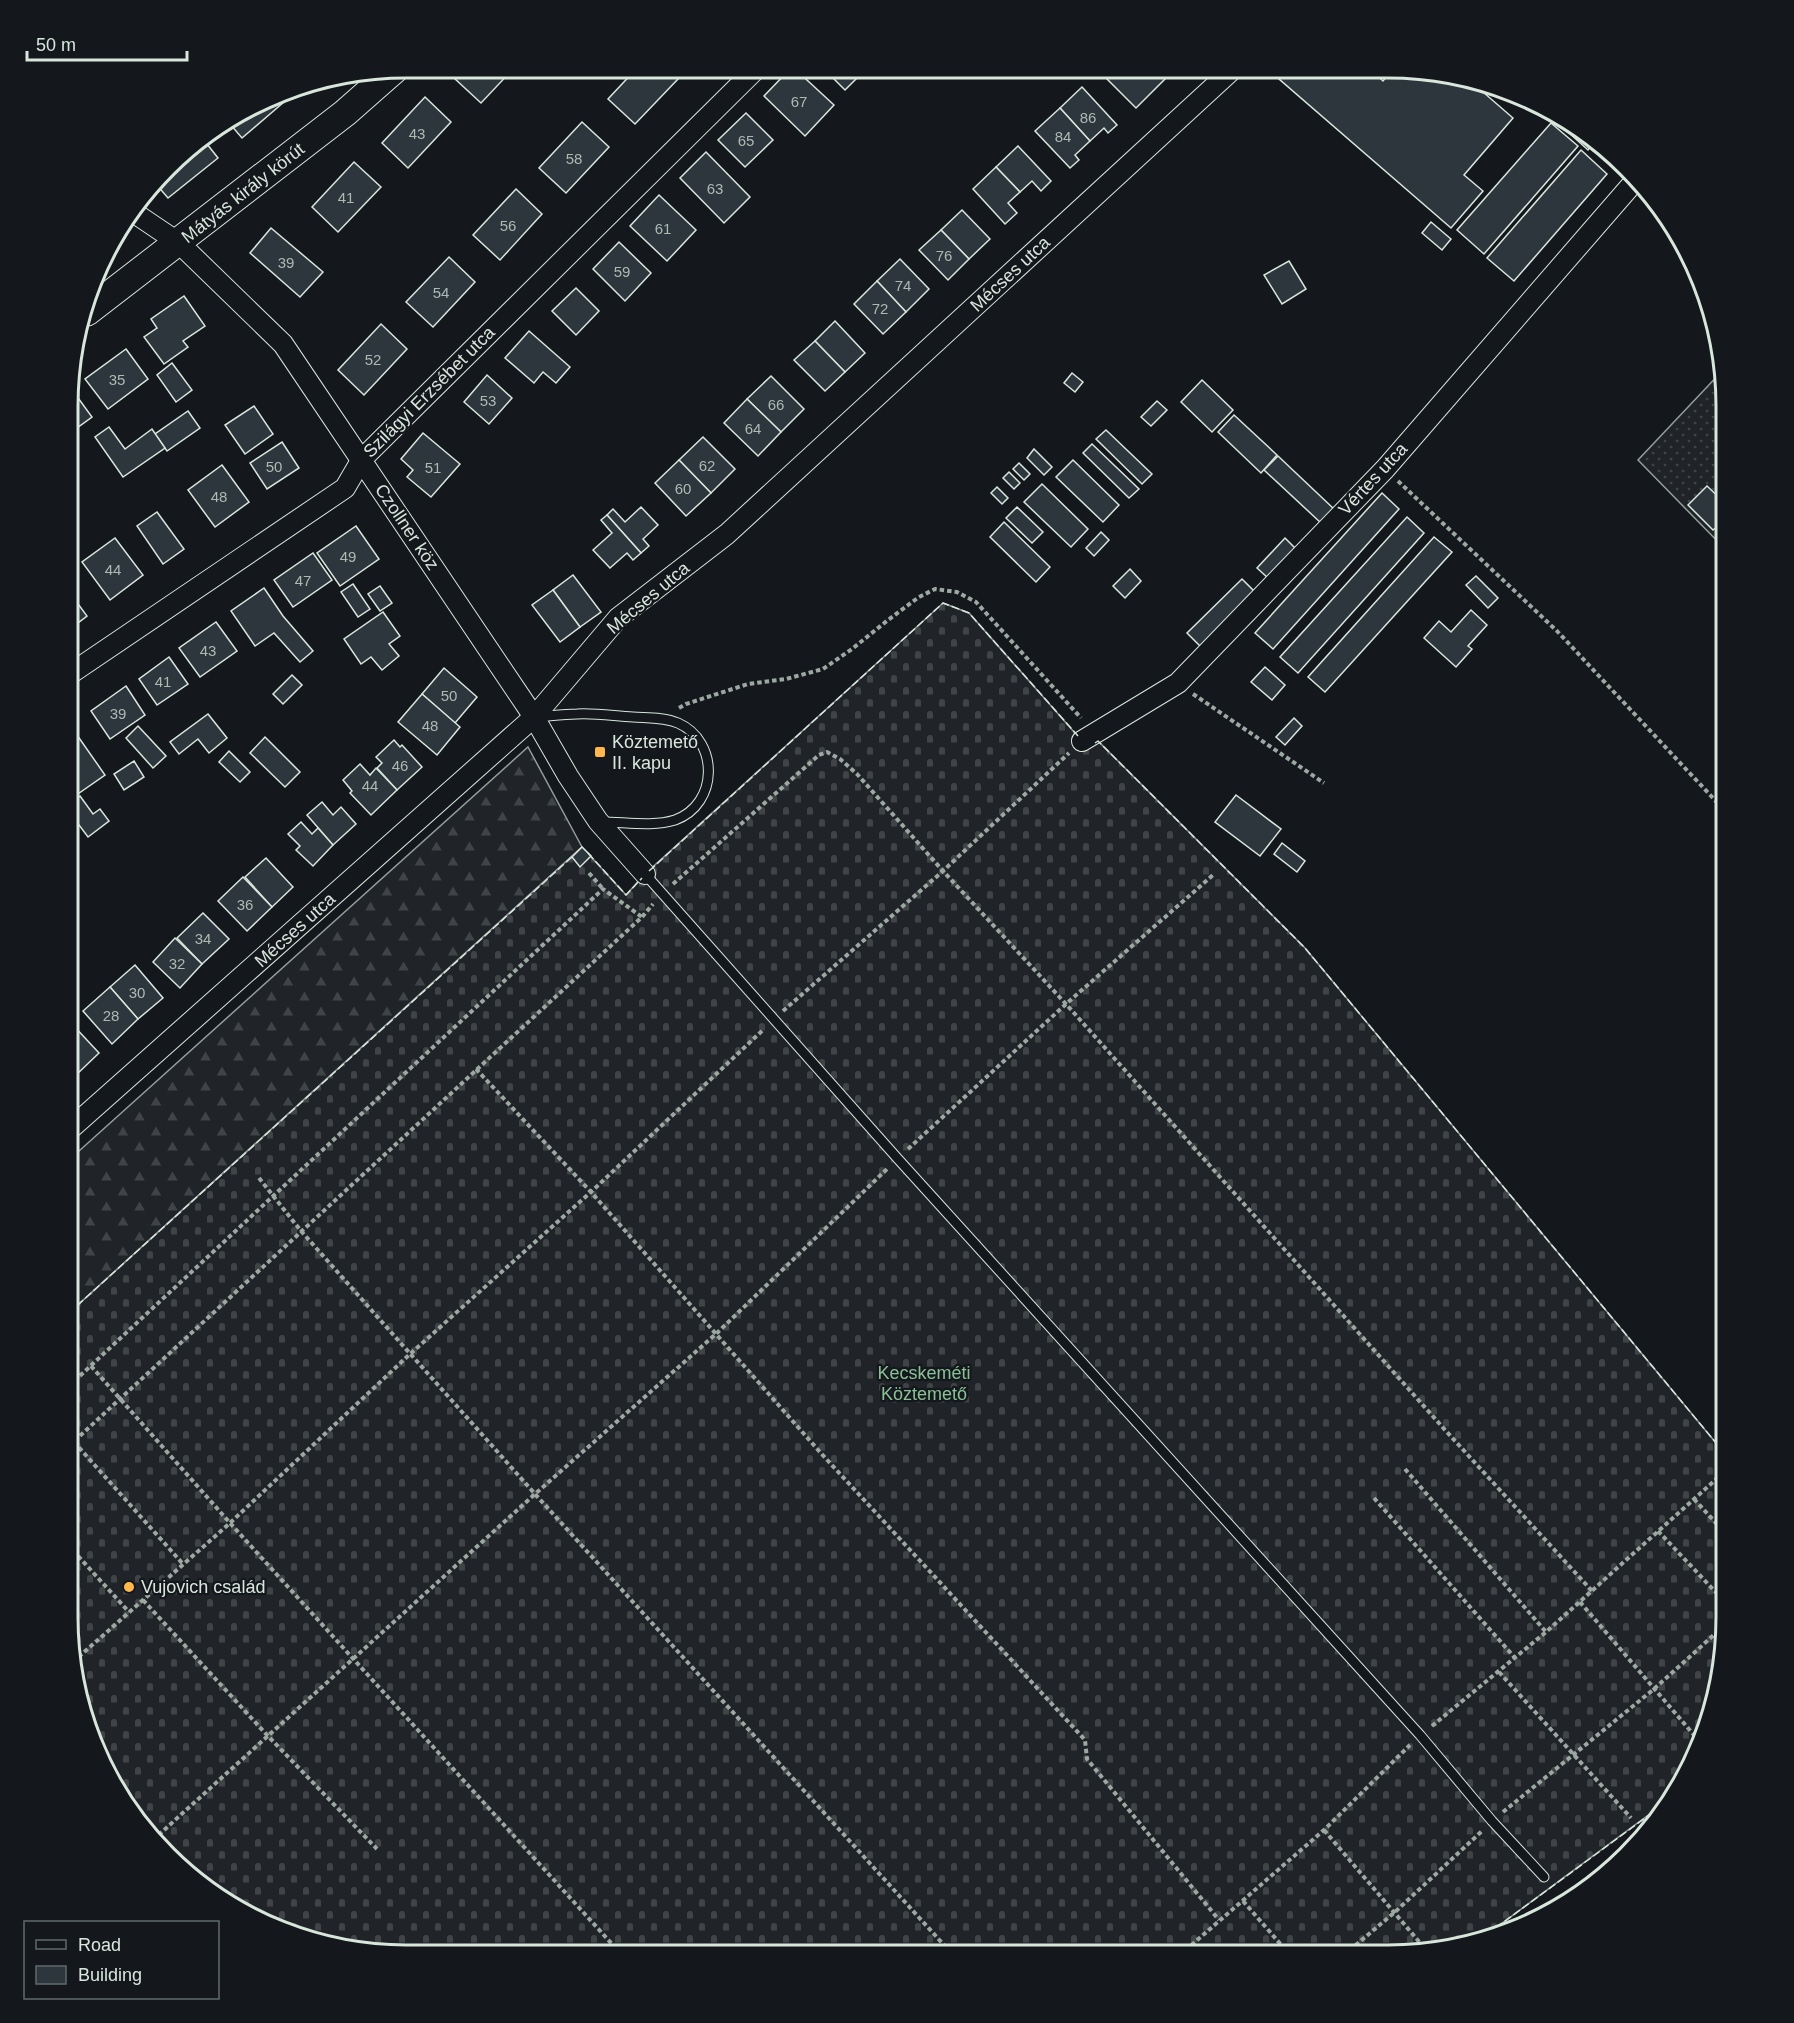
<svg xmlns="http://www.w3.org/2000/svg" width="1794" height="2023" font-family="Arial,sans-serif">
  <defs>
    <pattern id="grass-dots" width="8" height="8" patternUnits="userSpaceOnUse" patternTransform="scale(1.5)"><rect width="8" height="8" fill="#202428"/><path d="M2 2h.1M6 6h.1" fill="none" stroke="#404447" stroke-width="1.8" stroke-linecap="round"/></pattern>
    <pattern id="forest-firs" width="22" height="20" patternUnits="userSpaceOnUse" patternTransform="scale(1.5)"><rect width="22" height="20" fill="#202428"/><path d="M5 1l3.5 6h-7zM16 11l3.5 6h-7z" fill="#404447"/></pattern>
    <pattern id="cemetery-stones" width="16" height="16" patternUnits="userSpaceOnUse" patternTransform="scale(1.5)"><rect width="16" height="16" fill="#202428"/><path d="M2 7V4a2 2 0 0 1 4 0v3zM10 15v-3a2 2 0 0 1 4 0v3z" fill="#404447"/></pattern>
  </defs>
  <rect width="100%" height="100%" fill="#14181c"/>
  <path fill="url(#grass-dots)" stroke="#939e99" stroke-width="1.5" d="M1723,370L1726,384V550L1638,460Z"/>
  <path fill="url(#forest-firs)" stroke="#939e99" stroke-width="1.5" d="M528,747L582,847L69,1313V1160Z"/>
  <path fill="url(#cemetery-stones)" stroke="#939e99" stroke-width="1.5" d="M943,603L969,613L1082,741H1098L1305,948L1726,1455V1639L1715,1705L1681,1786L1674,1796L1478,1941L1410,1955H384L318,1944L237,1910L167,1857L124,1805L85,1726L68,1639L69,1313L582,847L626,895L645,874Z"/>
  <g fill="#2c363c" stroke="#d8e6dc" stroke-width="1.5">
    <path d="M464,68H514L481,103L454,78Z"/>
    <path d="M637,68H667L678,79L635,124L608,99Z"/>
    <path d="M790,69H795L834,105L805,136L764,96Z"/>
    <path d="M824,69H866L845,90Z"/>
    <path d="M1103,69L1158,70L1166,78L1136,108L1100,72Z"/>
    <path d="M1273,70H1371L1383,81L1392,70H1432L1489,84L1483,92L1513,118L1464,175L1483,191L1451,228L1271,72Z"/>
    <path d="M1082,87L1117,125L1108,133L1104,128L1090,141L1060,108Z"/>
    <path d="M287,91L291,96L242,138L230,124Z"/>
    <path d="M425,97L451,122L408,168L382,143Z"/>
    <path d="M1538,105L1576,124L1594,142L1588,150Z"/>
    <path d="M1060,108L1090,141L1075,155L1079,160L1070,168L1035,131Z"/>
    <path d="M746,113L773,140L745,167L718,140Z"/>
    <path d="M582,122L609,147L566,193L539,168Z"/>
    <path d="M1551,123L1578,146L1484,254L1457,230Z"/>
    <path d="M203,139L218,158L168,198L156,184L183,151Z"/>
    <path d="M1018,146L1051,181L1041,191L1032,181L1020,192L996,167Z"/>
    <path d="M1581,150L1607,174L1514,281L1487,258Z"/>
    <path d="M706,152L750,197L724,223L680,178Z"/>
    <path d="M354,162L381,187L338,232L312,207Z"/>
    <path d="M996,167L1020,192L1008,203L1017,213L1005,224L973,189Z"/>
    <path d="M516,189L542,214L500,260L473,235Z"/>
    <path d="M659,195L696,230L667,261L630,226Z"/>
    <path d="M962,210L990,239L969,259L941,230Z"/>
    <path d="M1431,222L1451,239L1442,250L1422,233Z"/>
    <path d="M271,228L323,272L300,297L250,253Z"/>
    <path d="M941,230L969,259L948,280L919,250Z"/>
    <path d="M619,242L651,273L625,301L593,269Z"/>
    <path d="M449,257L475,282L433,327L406,302Z"/>
    <path d="M900,259L929,289L906,312L877,281Z"/>
    <path d="M1289,261L1306,289L1282,304L1264,275Z"/>
    <path d="M877,281L906,312L883,334L854,304Z"/>
    <path d="M576,288L599,311L576,335L552,311Z"/>
    <path d="M184,296L205,326L183,341L188,347L164,364L144,337L157,328L151,319Z"/>
    <path d="M835,321L865,353L845,372L815,341Z"/>
    <path d="M381,324L407,349L364,395L338,370Z"/>
    <path d="M529,331L570,367L556,383L543,372L534,383L505,358Z"/>
    <path d="M815,341L845,372L825,391L794,360Z"/>
    <path d="M126,349L148,379L108,409L85,379Z"/>
    <path d="M172,363L192,390L176,402L157,375Z"/>
    <path d="M1072,373L1083,382L1075,392L1064,383Z"/>
    <path d="M487,375L512,398L489,424L464,402Z"/>
    <path d="M771,376L804,409L781,432L747,399Z"/>
    <path d="M1202,380L1233,410L1212,432L1181,402Z"/>
    <path d="M73,391L92,417L70,433V393Z"/>
    <path d="M747,399L781,432L758,456L724,423Z"/>
    <path d="M1157,401L1167,410L1151,426L1141,417Z"/>
    <path d="M254,406L273,434L245,454L225,425Z"/>
    <path d="M188,411L200,428L167,451L155,434Z"/>
    <path d="M1234,415L1277,455L1261,473L1218,432Z"/>
    <path d="M109,427L125,449L152,429L165,448L123,477L95,437Z"/>
    <path d="M1106,430L1152,474L1142,484L1096,439Z"/>
    <path d="M423,433L460,464L431,497L407,477L413,470L401,459Z"/>
    <path d="M703,437L735,469L711,493L679,460Z"/>
    <path d="M282,442L299,468L267,489L250,463Z"/>
    <path d="M1092,444L1139,489L1129,498L1083,453Z"/>
    <path d="M1034,449L1052,467L1044,475L1027,458Z"/>
    <path d="M1278,456L1334,509L1321,523L1264,470Z"/>
    <path d="M679,460L711,493L686,516L655,483Z"/>
    <path d="M1073,460L1119,505L1103,522L1056,477Z"/>
    <path d="M1019,463L1030,474L1024,480L1013,469Z"/>
    <path d="M222,465L249,502L215,527L188,490Z"/>
    <path d="M1009,472L1020,483L1014,489L1003,478Z"/>
    <path d="M1042,484L1088,529L1071,547L1024,502Z"/>
    <path d="M1707,486L1726,504V533L1718,526L1713,530L1688,505Z"/>
    <path d="M997,487L1008,498L1002,504L991,493Z"/>
    <path d="M1382,493L1399,509L1273,649L1255,633Z"/>
    <path d="M641,507L658,525L643,539L649,546L641,553L607,515L613,509L625,522Z"/>
    <path d="M1017,507L1043,532L1032,543L1006,518Z"/>
    <path d="M157,512L184,549L163,564L137,526Z"/>
    <path d="M607,515L641,553L633,560L627,553L610,568L593,550L612,533L601,520Z"/>
    <path d="M1407,517L1424,533L1298,673L1280,657Z"/>
    <path d="M1004,522L1050,567L1036,582L990,537Z"/>
    <path d="M356,526L379,559L340,586L317,553Z"/>
    <path d="M1101,532L1109,540L1094,556L1086,548Z"/>
    <path d="M1434,537L1452,552L1325,692L1308,677Z"/>
    <path d="M115,538L143,575L110,600L82,562Z"/>
    <path d="M1285,538L1296,549L1268,578L1257,568Z"/>
    <path d="M313,553L332,580L293,607L274,580Z"/>
    <path d="M1130,569L1141,581L1125,598L1113,586Z"/>
    <path d="M573,575L601,612L580,627L553,590Z"/>
    <path d="M1476,576L1498,598L1488,608L1466,585Z"/>
    <path d="M1242,579L1256,593L1201,647L1187,633Z"/>
    <path d="M353,584L370,609L358,617L341,592Z"/>
    <path d="M380,586L392,603L380,611L368,594Z"/>
    <path d="M264,588L283,616L313,651L300,662L274,633L255,646L231,611Z"/>
    <path d="M553,590L580,627L560,642L532,605Z"/>
    <path d="M70,593L87,616L70,629Z"/>
    <path d="M1471,610L1487,625L1468,646L1472,649L1456,667L1424,638L1439,621L1451,632Z"/>
    <path d="M383,612L400,636L389,644L399,656L382,670L371,657L361,664L344,639Z"/>
    <path d="M216,622L237,651L200,677L179,648Z"/>
    <path d="M169,657L188,684L157,705L139,679Z"/>
    <path d="M1265,667L1285,685L1272,700L1251,682Z"/>
    <path d="M444,668L477,697L455,723L422,694Z"/>
    <path d="M292,675L302,685L283,704L273,694Z"/>
    <path d="M126,686L145,715L110,739L91,711Z"/>
    <path d="M422,694L460,727L437,755L398,722Z"/>
    <path d="M208,714L227,738L209,753L198,739L179,754L170,742Z"/>
    <path d="M1294,718L1302,726L1285,745L1276,737Z"/>
    <path d="M70,725L105,775L72,798L70,795Z"/>
    <path d="M138,726L166,756L153,768L126,738Z"/>
    <path d="M265,737L300,772L285,787L250,753Z"/>
    <path d="M394,740L400,747L402,745L422,767L397,790L377,768L382,763L376,757Z"/>
    <path d="M229,751L250,772L240,782L219,762Z"/>
    <path d="M134,761L144,777L124,790L114,774Z"/>
    <path d="M360,764L370,775L376,768L397,790L371,815L350,793L352,791L343,780Z"/>
    <path d="M1236,795L1281,829L1260,856L1215,822Z"/>
    <path d="M80,796L93,814L100,809L109,821L88,837L70,813V804Z"/>
    <path d="M322,802L333,815L341,807L356,824L333,845L307,815Z"/>
    <path d="M301,822L312,834L318,828L333,845L313,866L296,850L300,846L288,834Z"/>
    <path d="M1282,843L1305,861L1297,872L1274,854Z"/>
    <path d="M582,847L591,856L580,867L572,857Z"/>
    <path d="M266,858L293,887L272,907L245,877Z"/>
    <path d="M243,877L272,907L247,931L218,901Z"/>
    <path d="M203,913L229,939L202,964L177,938Z"/>
    <path d="M175,938L202,964L180,988L153,962Z"/>
    <path d="M135,965L163,998L138,1019L110,987Z"/>
    <path d="M110,987L138,1019L112,1044L83,1011Z"/>
    <path d="M72,1024L99,1053L75,1076L69,1069V1026Z"/>
    <path d="M69,1069L75,1076L69,1081Z"/>
  </g>
  <g fill="none" stroke-linecap="round" stroke-linejoin="round">
    <g stroke="#d8e6dc" stroke-width="11">
      <g id="lane">
        <path d="M536,717C550,716 564,714 577,714C596,713 614,716 633,717C647,718 664,717 678,723C719,741 719,804 675,820C653,827 625,822 602,822"/>
        <path d="M645,874L898,1159L1420,1735L1492,1821L1544,1877"/>
      </g>
    </g>
    <g stroke="#d8e6dc" stroke-width="22">
      <g id="street">
        <path d="M133,212L179,243L283,344L534,717L568,776L598,821L645,874"/>
        <path d="M70,674L345,488L362,459L757,68"/>
        <path d="M1082,741L1178,683L1385,469L1634,182"/>
        <path d="M69,1130L534,717L618,618L727,534L1232,70"/>
      </g>
    </g>
    <g stroke="#d8e6dc" stroke-width="29">
      <path id="secondary" d="M87,312L345,113L395,69"/>
    </g>
    <g stroke="#9da8a2" stroke-width="4" stroke-dasharray="4.5 3" stroke-linecap="butt">
      <path d="M1398,481L1557,631L1726,812"/>
      <path d="M1193,694L1324,783"/>
      <path d="M679,708L686,704L748,684L786,679L823,669L852,649L888,620L919,597L935,589L957,592L976,602L1081,718"/>
      <path d="M589,873L603,889"/>
      <path d="M673,884L819,755L827,752L840,759L857,774L943,871L1066,1004L1446,1431L1592,1591"/>
      <path d="M783,1011L943,871L1069,753"/>
      <path d="M476,1069L591,1192L819,1451L1085,1740L1087,1759L1219,1920"/>
      <path d="M908,1149L1066,1004L1213,875"/>
      <path d="M259,1178L301,1231L535,1494L953,1955"/>
      <path d="M91,1366L230,1523L622,1955"/>
      <path d="M69,1386L603,889L642,917"/>
      <path d="M74,1442L183,1564"/>
      <path d="M69,1446L642,917L653,904"/>
      <path d="M1405,1469L1546,1632"/>
      <path d="M1374,1498L1515,1658"/>
      <path d="M1694,1499L1726,1534"/>
      <path d="M1658,1531L1726,1603"/>
      <path d="M68,1545L129,1612"/>
      <path d="M143,1600L267,1735L377,1849"/>
      <path d="M1580,1602L1700,1742"/>
      <path d="M73,1662L230,1523L410,1354L591,1192L764,1029"/>
      <path d="M1499,1672L1631,1818"/>
      <path d="M1432,1726L1546,1632L1723,1473"/>
      <path d="M1503,1812L1654,1689L1726,1624"/>
      <path d="M1324,1830L1427,1951"/>
      <path d="M153,1840L535,1494L717,1333L887,1169"/>
      <path d="M1243,1901L1290,1955"/>
      <path d="M1180,1955L1324,1830L1410,1745"/>
      <path d="M1344,1955L1395,1912L1482,1831"/>
    </g>
    <use href="#lane" stroke="#14181c" stroke-width="9"/>
    <use href="#street" stroke="#14181c" stroke-width="20"/>
    <use href="#secondary" stroke="#14181c" stroke-width="27"/>
    <g stroke="#d8e6dc" stroke-width="1.5" stroke-dasharray="8 3" stroke-linecap="butt">
      <path d="M1095,743L1098,741L1305,948L1726,1455"/>
      <path d="M588,853L626,895L642,878"/>
      <path d="M649,871L943,603L969,613L1078,736"/>
      <path d="M69,1313L573,856"/>
      <path d="M1478,1941L1675,1796"/>
    </g>
  </g>
  <g fill="#ffb74d" stroke="#14181c" stroke-width="2">
    <rect x="594" y="746" width="12" height="12" rx="3"/>
    <circle cx="129" cy="1587" r="6"/>
  </g>
  <g text-anchor="middle" dominant-baseline="central" stroke-width="4.5" stroke-linejoin="round" paint-order="stroke">
    <g font-size="15" fill="#adbab4">
      <text x="799" y="101">67</text>
      <text x="1088" y="117">86</text>
      <text x="417" y="133">43</text>
      <text x="1063" y="136">84</text>
      <text x="746" y="140">65</text>
      <text x="574" y="158">58</text>
      <text x="715" y="188">63</text>
      <text x="346" y="197">41</text>
      <text x="508" y="225">56</text>
      <text x="663" y="228">61</text>
      <text x="944" y="255">76</text>
      <text x="286" y="262">39</text>
      <text x="622" y="271">59</text>
      <text x="903" y="285">74</text>
      <text x="441" y="292">54</text>
      <text x="880" y="308">72</text>
      <text x="373" y="359">52</text>
      <text x="117" y="379">35</text>
      <text x="488" y="400">53</text>
      <text x="776" y="404">66</text>
      <text x="753" y="428">64</text>
      <text x="707" y="465">62</text>
      <text x="274" y="466">50</text>
      <text x="433" y="467">51</text>
      <text x="683" y="488">60</text>
      <text x="219" y="496">48</text>
      <text x="348" y="556">49</text>
      <text x="113" y="569">44</text>
      <text x="303" y="580">47</text>
      <text x="208" y="650">43</text>
      <text x="163" y="681">41</text>
      <text x="449" y="695">50</text>
      <text x="118" y="713">39</text>
      <text x="430" y="725">48</text>
      <text x="400" y="765">46</text>
      <text x="370" y="785">44</text>
      <text x="245" y="904">36</text>
      <text x="203" y="938">34</text>
      <text x="177" y="963">32</text>
      <text x="137" y="992">30</text>
      <text x="111" y="1015">28</text>
    </g>
    <g font-size="18" fill="#d8e6dc" stroke="#14181c">
      <text transform="translate(243 193) rotate(-38)">Mátyás király körút</text>
      <text transform="translate(1010 274) rotate(-43)">Mécses utca</text>
      <text transform="translate(429 392) rotate(-45)">Szilágyi Erzsébet utca</text>
      <text transform="translate(1373 479) rotate(-47)">Vértes utca</text>
      <text transform="translate(407 527) rotate(56)">Czollner köz</text>
      <text transform="translate(648 598) rotate(-40)">Mécses utca</text>
      <text transform="translate(295 930) rotate(-42)">Mécses utca</text>
    </g>
    <g font-size="18" fill="#d8e6dc" stroke="#14181c" text-anchor="start">
      <text x="612" y="742">Köztemető<tspan x="612" dy="21">II. kapu</tspan></text>
      <text x="141" y="1587">Vujovich család</text>
    </g>
    <g font-size="18" fill="#8ac095" stroke="#14181c">
      <text x="924" y="1373">Kecskeméti<tspan x="924" dy="21">Köztemető</tspan></text>
    </g>
  </g>
  <path d="M0 0H1794V2023H0ZM406 78H1388A328 328 0 0 1 1716 406V1617A328 328 0 0 1 1388 1945H406A328 328 0 0 1 78 1617V406A328 328 0 0 1 406 78Z" fill="#14181c" fill-rule="evenodd"/>
  <path fill="none" stroke="#d8e6dc" stroke-width="3" d="M406 78H1388A328 328 0 0 1 1716 406V1617A328 328 0 0 1 1388 1945H406A328 328 0 0 1 78 1617V406A328 328 0 0 1 406 78Z"/>
  <rect x="24" y="1921" width="195" height="78" fill="#14181c" stroke="#626a69" stroke-width="1.5"/>
  <rect x="36" y="1940" width="30" height="9" fill="#14181c" stroke="#626a69" stroke-width="1.5"/>
  <text x="78" y="1951" font-size="18" fill="#d8e6dc">Road</text>
  <rect x="36" y="1966" width="30" height="18" fill="#2c363c" stroke="#626a69" stroke-width="1.5"/>
  <text x="78" y="1981" font-size="18" fill="#d8e6dc">Building</text>
  <path d="M27 51v9h160v-9" fill="none" stroke="#d8e6dc" stroke-width="3"/>
  <text x="36" y="51" font-size="18" fill="#d8e6dc" stroke="#14181c" stroke-width="4.5" paint-order="stroke">50 m</text>
</svg>
